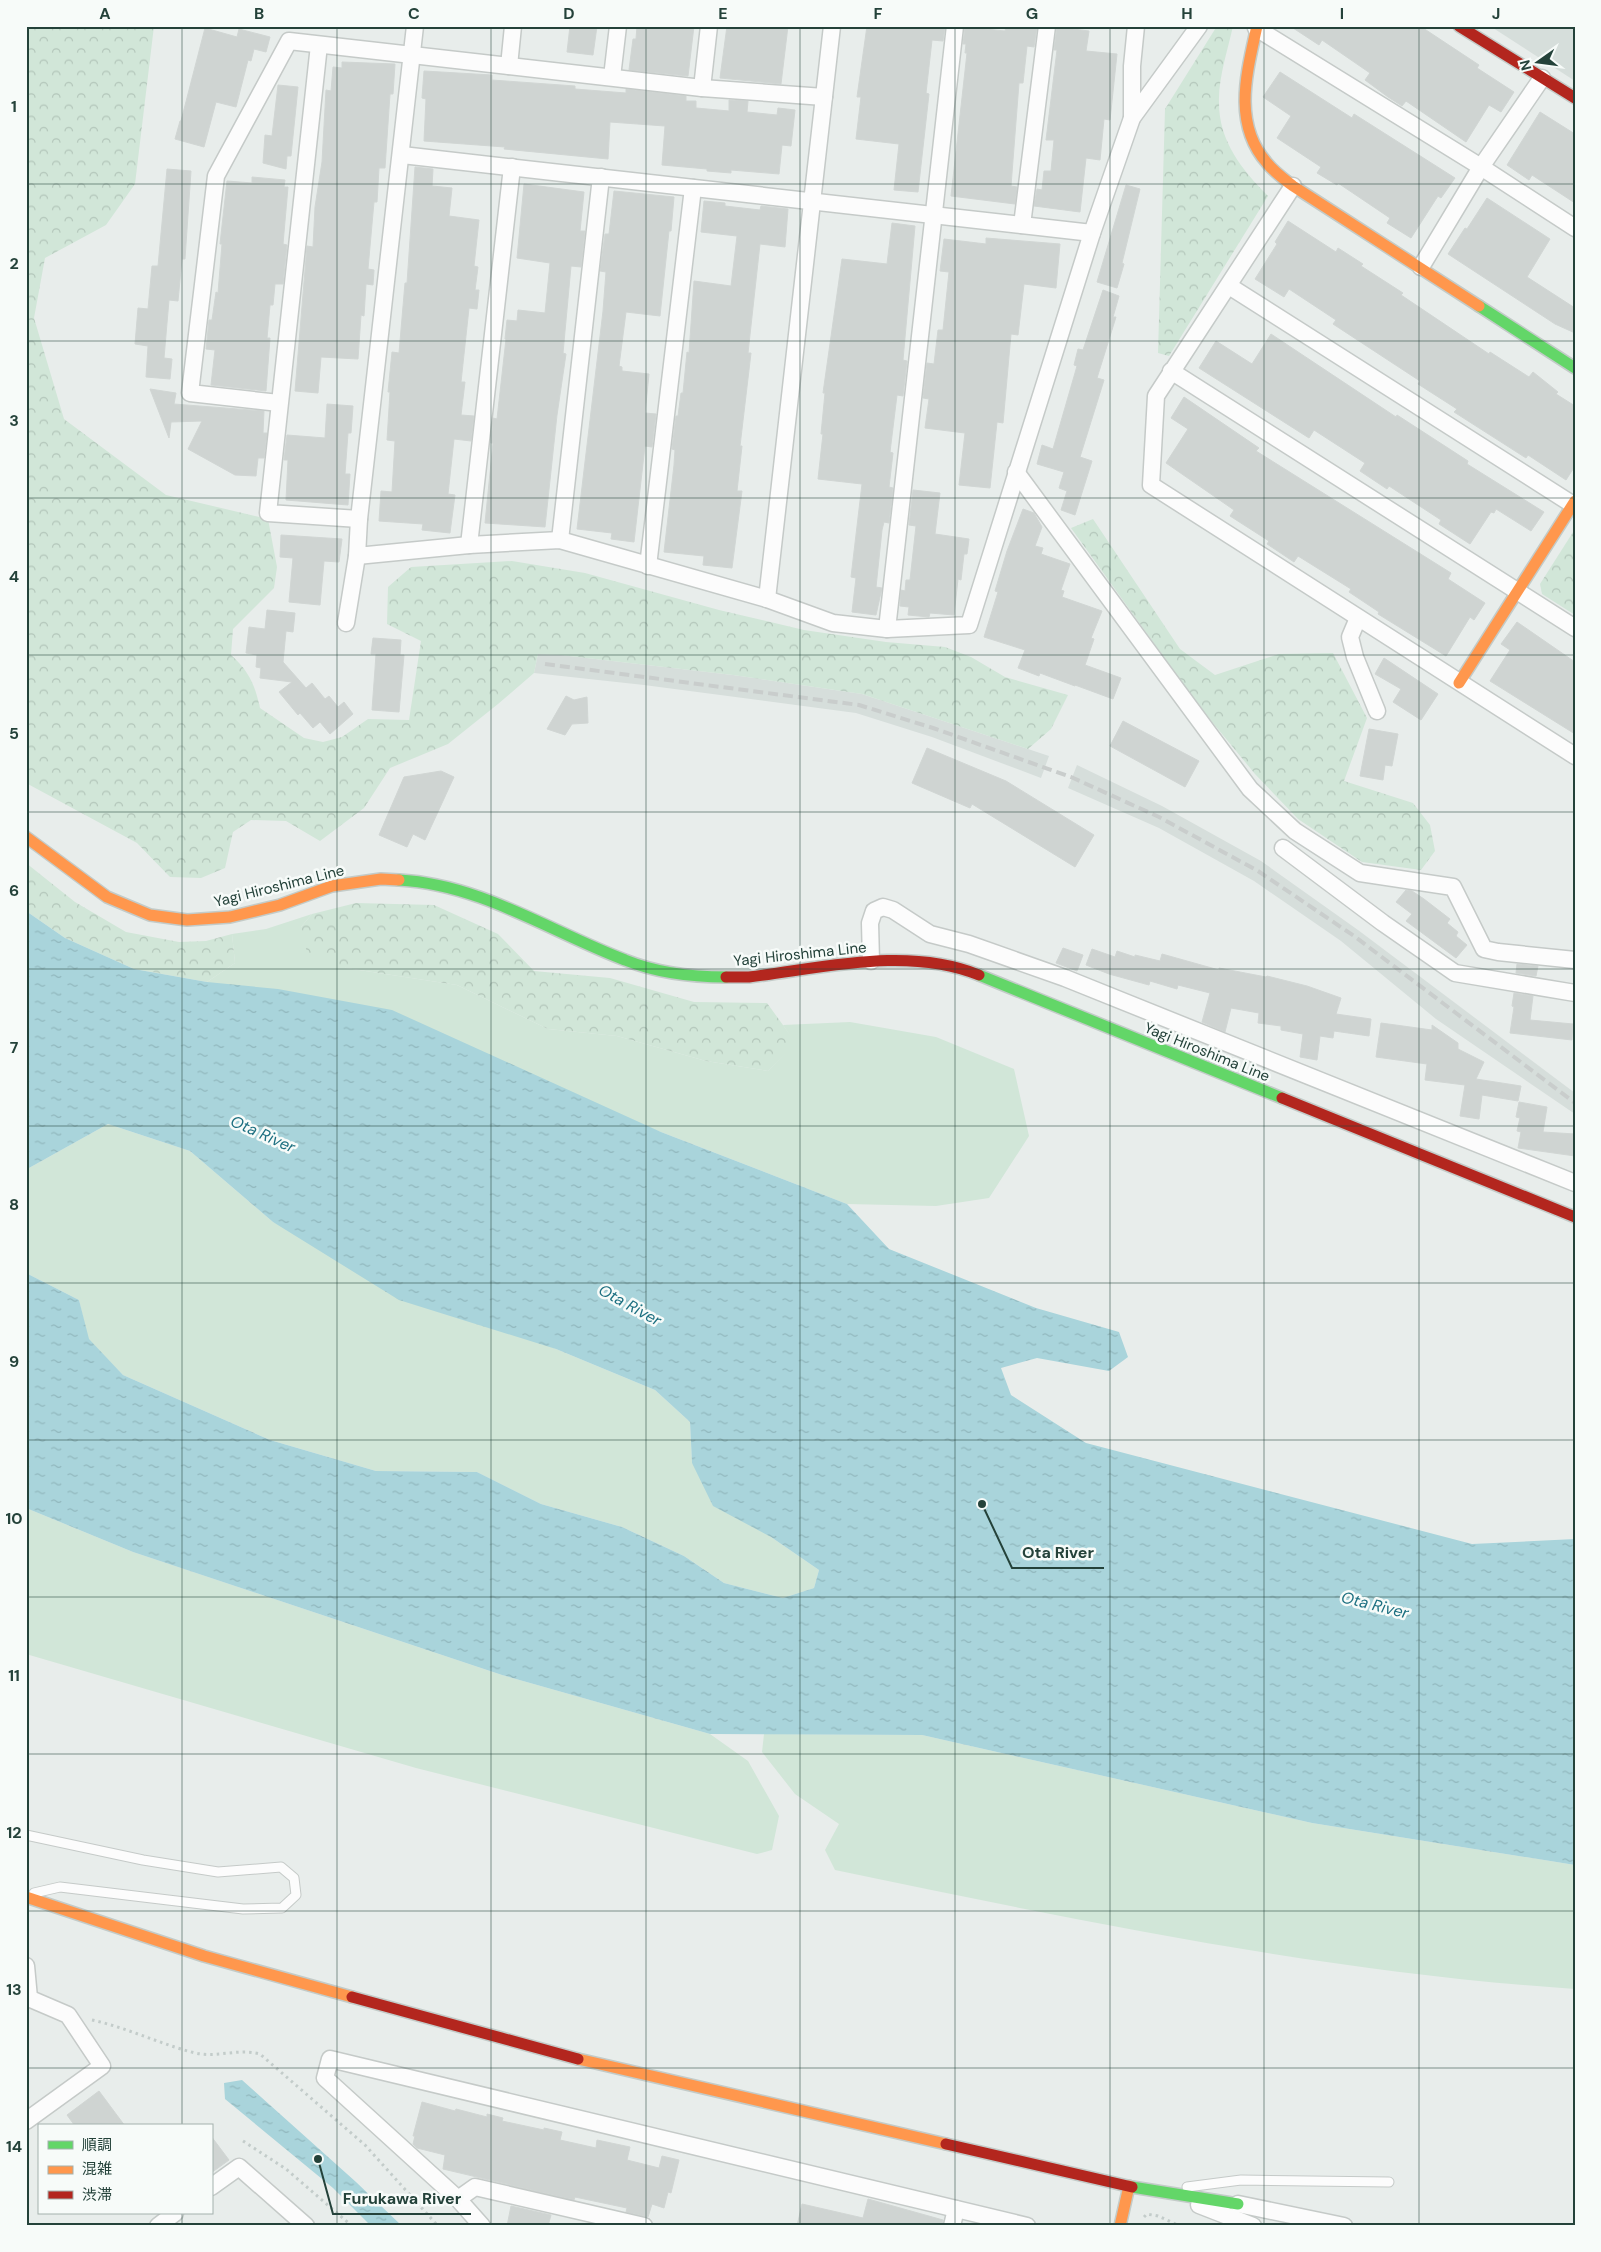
<svg xmlns="http://www.w3.org/2000/svg" width="1601" height="2252" font-family="'DM Sans','Noto Sans JP',sans-serif">
  <defs>
    <pattern id="forest-crowns" width="20" height="18" patternUnits="userSpaceOnUse" patternTransform="scale(1.25)"><rect width="20" height="18" fill="#d1e6d8"/><path d="M2 6a3 3 0 1 1 6 0M12 15a3 3 0 1 1 6 0" fill="none" stroke="#b3c6ba"/></pattern>
    <pattern id="water-ripples" width="26" height="14" patternUnits="userSpaceOnUse" patternTransform="scale(1.25)"><rect width="26" height="14" fill="#a9d4db"/><path d="M2 4q2-2 4 0t4 0M15 11q2-2 4 0t4 0" fill="none" stroke="#91b7bd"/></pattern>
  </defs>
  <rect width="100%" height="100%" fill="#e8edeb"/>
  <g fill="#d6dedb">
    <path d="M1490,26H1575V81Z"/>
    <path d="M538,654L561,655L733,675L862,694L1049,756L1041,778L932,737L856,713L644,685L534,673Z"/>
    <path d="M1077,765L1162,806L1261,861L1358,930L1575,1093V1114L1436,1019L1341,941L1254,881L1159,828L1068,788Z"/>
  </g>
  <g fill="#d1e6d8">
    <path d="M312,914L301,927L346,968L457,985L548,1029L617,1036L706,1061L768,1071L795,1043L783,1025L850,1022L936,1037L1014,1069L1029,1136L989,1198L936,1206L847,1204L661,1132L207,982L235,963L232,934L266,929Z"/>
    <path d="M108,1124L190,1151L273,1222L556,1349L655,1390L690,1422L692,1463L771,1537L819,1570L814,1588L783,1598L724,1583L684,1556L622,1527L541,1504L477,1472L376,1471L270,1440L123,1375L88,1339L79,1300L26,1273V1168H29Z"/>
    <path d="M26,1508L133,1552L502,1675L710,1734L748,1761L779,1816L772,1850L757,1854L416,1768L26,1654Z"/>
    <path d="M764,1734L922,1735L1312,1823L1575,1865V1989C1324,1972 1080,1921 835,1870L825,1850L839,1824L795,1794L762,1752Z"/>
  </g>
  <g fill="url(#forest-crowns)">
    <path d="M26,26H154L135,184L106,225L45,258L34,318L64,419L166,495L268,519L277,567L274,588L233,629L231,655C249,671 255,685 260,708L304,738L323,742L342,737L368,719L409,720L421,641L387,624L388,587L411,567L512,561L585,573L719,610L804,630L886,642L945,647L971,657L1005,677L1068,695L1051,729L1028,749L862,694L733,675L561,655L538,654L534,673L498,704L448,744L390,768L364,808L320,841L286,821L251,820L233,832L225,868L201,878L170,877L137,843L26,783Z"/>
    <path d="M1217,26H1233C1228,49 1218,79 1219,103C1219,141 1242,170 1268,196L1169,356L1158,353L1165,109Z"/>
    <path d="M1093,519L1180,649L1215,675L1279,654L1333,653L1367,718L1344,781L1413,803L1430,825L1435,851L1421,870L1362,862L1298,819L1255,774L1199,706L1071,528Z"/>
    <path d="M1575,529V615L1542,594L1540,584Z"/>
    <path d="M26,863L75,902L126,932L179,942L206,941L232,934L235,963L207,982L134,969L65,938L26,911Z"/>
    <path d="M356,903L434,905L498,934L534,971L610,978L694,1002L767,1003L796,1043L768,1071L706,1061L617,1036L548,1029L457,985L346,968L307,953L301,927L312,914Z"/>
  </g>
  <g fill="url(#water-ripples)">
    <path d="M26,911L65,938L134,969L207,982L278,989L392,1010L661,1132L847,1204L889,1249L1036,1308L1119,1332L1128,1357L1109,1371L1037,1358L1001,1368L1011,1395L1086,1443L1472,1544L1575,1539V1865L1312,1823L922,1735L710,1734L502,1675L133,1552L26,1508V1273L79,1300L89,1339L123,1375L270,1440L376,1471L477,1472L541,1504L622,1527L684,1556L724,1583L783,1598L814,1588L819,1570L771,1537L713,1506L692,1463L690,1422L655,1390L556,1349L399,1300L273,1222L190,1151L108,1124L29,1168H26Z"/>
    <path d="M242,2080L356,2182L402,2226H371L333,2188L225,2099L224,2083Z"/>
  </g>
  <g fill="#cfd4d2" stroke="#d1d6d4">
    <path d="M570,26H597L593,55L567,52Z"/>
    <path d="M637,26H694L688,76L629,70L633,39H636Z"/>
    <path d="M727,26H788L781,84L720,78Z"/>
    <path d="M867,26H945L943,41L932,40L926,93L929,94L918,192L894,190L899,144L856,139L861,97H857Z"/>
    <path d="M1006,26H1037L1034,47L1027,46L1023,83H1019L1011,186L1017,187L1015,204L951,196L967,53H965L966,44H963L965,27L1005,31Z"/>
    <path d="M1290,26H1420L1479,65L1477,68L1514,92L1501,112L1489,105L1466,142L1406,101L1402,106L1388,97L1365,80L1370,73L1322,40L1319,45Z"/>
    <path d="M1057,27L1089,31L1086,51L1117,54L1110,120L1104,119L1100,160L1086,158L1080,212L1034,206L1037,189L1042,190L1044,171H1051L1054,140H1046L1057,50H1054Z"/>
    <path d="M205,28L237,37L239,29L270,37L266,52L254,49L251,61L248,60L236,107L216,102L204,147L175,139L180,121H181Z"/>
    <path d="M342,62L395,64L393,94H390L385,168H379L377,202H374L368,269L374,270L373,285L366,284L364,316L361,315L358,359L321,357L318,393L295,391L307,246L313,247L315,207L322,162L326,90L331,91L333,67L342,68Z"/>
    <path d="M424,71L492,75V80L575,86V89L626,93V89L686,96V101H696V108L729,111V100L748,101L747,112L777,115L778,108L795,110L791,146L782,145L779,174L731,170V173L707,171V169L662,165L665,126L610,122L608,159L504,149L505,147L424,141L426,99L422,98Z"/>
    <path d="M1280,72L1352,118L1354,114L1455,178L1441,198L1438,196L1411,238L1387,223L1390,218L1338,183L1337,185L1317,173L1321,167L1277,138L1291,116L1263,97Z"/>
    <path d="M278,85L298,87L291,156H287L286,169L263,163L265,135L272,136Z"/>
    <path d="M1540,112L1575,134V203L1532,175L1529,180L1507,165Z"/>
    <path d="M415,167L433,169L432,186L452,188L449,216L479,220L474,266L478,267L475,290H479L477,309L469,308L461,382H465L461,415L474,416L471,441L454,439L448,494L455,495L450,533L422,530L423,524L379,521L381,491L392,492L395,441L387,440L390,392H388L392,352L399,353L405,283H407Z"/>
    <path d="M167,169L191,171L185,259H182L178,301L169,300L164,358L172,359L170,379L146,377L148,346L135,344L138,308L148,309L152,266H158Z"/>
    <path d="M252,177L285,180L284,187H288L283,244L287,245L283,284H275L273,305H270L267,338H270L266,391L211,385L215,350L206,349L209,320H212L216,292L218,293L222,244H220L227,181L252,183Z"/>
    <path d="M524,184L584,192L580,231H585L581,267L571,266L563,353L566,354L557,415L545,527L485,523L493,443H491L493,418L497,419L506,339H505L507,320L517,321L518,310L545,313L550,263L517,258Z"/>
    <path d="M1126,185L1140,189L1122,263L1124,264L1117,288L1097,282Z"/>
    <path d="M614,191L674,197L671,231H669L660,316L626,312L619,366L622,367V371L649,374L645,413L656,414L652,447L645,446L634,542L611,539L612,533L577,529L603,311L606,272L600,271L605,234H609Z"/>
    <path d="M1487,198L1550,239L1527,277L1575,308V333L1555,324L1448,254L1465,228L1467,229Z"/>
    <path d="M704,201L725,203V206L760,210L761,206L788,209L785,247L760,244L748,353H751L740,446H742L737,491H742L732,568L703,565L704,556L664,552L674,465L675,450L672,449L676,416H678L681,393H683L687,352L689,353L694,281L731,286L737,236L701,232Z"/>
    <path d="M1288,221L1336,252L1338,248L1363,264L1361,266L1403,293L1401,295L1489,354L1490,352L1529,377L1533,372L1558,392L1556,394L1575,406V466L1566,480L1528,455L1526,458L1454,412L1457,409L1418,384L1420,381L1333,324L1336,320L1289,289L1284,297L1255,279L1277,244L1275,242Z"/>
    <path d="M892,223L915,226L903,360L907,361L903,396L897,395L890,452L893,453L889,487L893,488L889,523L884,522L882,530L876,587L882,588L876,615L852,612L856,578L851,577L862,484L818,479L823,434H821L825,393H823L842,259L887,264Z"/>
    <path d="M986,238L1060,244L1056,288L1024,284L1018,335L1011,334L1003,423L997,422L990,488L959,485L965,433L925,428L929,399L923,398L927,363L934,364L938,330H943L949,272L940,271L944,239L986,244Z"/>
    <path d="M1103,290L1119,296L1113,317H1116L1097,378L1104,380L1080,457L1092,461L1075,515L1061,510L1067,491L1059,488L1064,472L1037,464L1042,445L1053,449L1077,366L1074,365L1078,349L1083,350Z"/>
    <path d="M1271,334L1396,417L1397,415L1468,461L1467,464L1544,512L1531,531L1496,509L1494,513L1491,512L1470,544L1439,524L1441,520L1389,486L1387,489L1360,471L1365,463L1314,430L1309,438L1199,368L1216,341L1252,364Z"/>
    <path d="M150,389L176,393L174,404L264,411L263,433H267L264,458H258L256,476L235,475L188,449L202,421L171,422L169,438Z"/>
    <path d="M1184,397L1259,448L1256,451L1451,573L1448,579L1485,603L1474,620L1470,617L1446,656L1378,614L1379,612L1349,592L1351,589L1298,556L1294,562L1267,544L1269,541L1230,516L1234,510L1166,463L1188,429L1171,418Z"/>
    <path d="M327,404L353,406L351,433H348L345,474H350L348,505L286,500L288,460H284L287,435L325,438Z"/>
    <path d="M913,490L940,493L935,534L969,539L967,554H964L961,580L958,579L954,615L930,613L929,617L908,615L909,607L900,606L901,590L905,591L906,580H910L916,526L909,525Z"/>
    <path d="M1023,509L1034,513L1042,527L1035,546L1043,548L1041,554L1070,564L1061,590L1064,591L1062,597L1102,611L1091,638L1094,639L1085,665L1121,678L1113,699L1075,685V686L1040,673L1039,676L1018,668L1025,650L984,637L998,592L995,591L1007,551Z"/>
    <path d="M281,535L342,539L339,562L324,561L320,605L289,602L293,558L280,557Z"/>
    <path d="M267,610L295,613L293,632L286,631L283,662L306,688L312,683L325,699L329,696L338,707L344,702L353,714L330,734L320,722L313,728L300,713L298,715L279,692L292,682L260,678L261,668L256,667L257,655L246,653L249,627L265,629Z"/>
    <path d="M1517,622L1575,662V734L1490,681L1510,650L1501,644Z"/>
    <path d="M373,638L401,640L400,655H404L399,712L372,710L375,669L376,654H371Z"/>
    <path d="M1384,658L1438,694L1421,720L1393,702L1401,689L1375,674Z"/>
    <path d="M566,696L574,700L587,697L588,723L572,724L565,735L547,729Z"/>
    <path d="M1123,721L1199,761L1185,787L1110,746Z"/>
    <path d="M1369,729L1398,734L1392,766L1385,765L1383,780L1360,776Z"/>
    <path d="M927,748L1006,781L1094,835L1075,867L972,804L970,808L912,783Z"/>
    <path d="M441,771L454,777L425,840L413,834L407,847L379,835L404,777Z"/>
    <path d="M1406,890L1412,891L1424,899L1450,919L1447,923L1458,932L1456,936L1467,945L1456,958L1406,921L1412,914L1396,902Z"/>
    <path d="M1063,948L1083,955L1077,971L1056,963Z"/>
    <path d="M1092,949L1115,957L1117,951L1135,957V955L1160,961L1162,954L1219,970V968L1266,977L1267,976L1307,986L1341,998L1336,1014L1371,1019L1369,1036L1334,1031L1333,1038L1320,1036L1317,1060L1300,1057L1303,1034L1281,1030V1026L1258,1023L1259,1013L1231,1008L1225,1032L1202,1022L1210,993L1178,985L1177,989L1150,981L1149,985L1109,974L1086,965Z"/>
    <path d="M1517,964L1538,966L1536,976L1516,973Z"/>
    <path d="M1514,993L1533,996L1530,1020L1573,1024L1572,1040L1510,1033L1514,1007L1512,1006Z"/>
    <path d="M1381,1023L1432,1030V1025L1458,1043V1049L1484,1062L1476,1079L1521,1086L1518,1101L1482,1095L1479,1119L1460,1116L1465,1085L1425,1080L1427,1064L1376,1057Z"/>
    <path d="M1519,1102L1547,1107L1543,1132L1575,1134V1156L1518,1148L1521,1132L1517,1131L1520,1118L1516,1117Z"/>
    <path d="M99,2091L125,2126H75L67,2115Z"/>
    <path d="M422,2102L455,2111L456,2109L487,2117V2114L503,2118L502,2121L544,2130V2128L562,2132L560,2140L596,2148L597,2140L630,2147L627,2160L659,2168L662,2156L679,2160L671,2193L668,2192L664,2208L652,2204L648,2217L626,2212L627,2208L575,2197L574,2200L443,2169L445,2155L417,2148L413,2144L415,2136H413Z"/>
    <path d="M211,2136L229,2160L211,2173Z"/>
    <path d="M868,2199L943,2220L942,2226H797L802,2204L863,2218Z"/>
    <path d="M511,2206L551,2215L548,2226H507Z"/>
  </g>
  <g fill="none" stroke-linecap="round" stroke-linejoin="round">
    <g stroke="#c5cac8" stroke-width="11">
      <g id="lane">
        <path d="M26,1835L143,1860L218,1872L281,1867L294,1878L296,1895L282,1908L243,1909L60,1887L34,1893"/>
        <path d="M1187,2187L1241,2180L1389,2182"/>
      </g>
    </g>
    <g stroke="#c5cac8" stroke-width="19">
      <g id="street">
        <path d="M415,26L359,519L357,556L469,545L560,540L767,599L833,623L887,629L969,625L1092,233L1132,118L1199,26"/>
        <path d="M1256,28L1481,167L1575,228"/>
        <path d="M319,45L268,513L359,519"/>
        <path d="M509,66L513,26"/>
        <path d="M612,77L618,26"/>
        <path d="M702,88L709,26"/>
        <path d="M1132,118V66L1136,26"/>
        <path d="M402,155L1092,233"/>
        <path d="M1293,186L1156,396L1151,485L1575,756"/>
        <path d="M1022,225L1047,26"/>
        <path d="M1421,267L1481,167L1542,78"/>
        <path d="M1229,286L1575,506"/>
        <path d="M1171,371L1575,628"/>
        <path d="M279,403L190,393L216,176L289,41L702,88L824,97"/>
        <path d="M1016,472L1250,789L1295,831L1360,873L1453,887L1484,949L1498,952L1575,960"/>
        <path d="M560,540L601,177"/>
        <path d="M469,545L512,167"/>
        <path d="M648,566L693,188"/>
        <path d="M767,599L832,26"/>
        <path d="M1358,618L1350,637L1355,657L1377,711"/>
        <path d="M346,623L357,556"/>
        <path d="M887,629L955,26"/>
        <path d="M1283,848L1383,923L1455,973L1575,993"/>
        <path d="M871,961L870,923L874,911L883,907L893,910L930,934L969,944L1065,978L1575,1183"/>
        <path d="M26,1966L29,1998"/>
        <path d="M26,1997L68,2015L102,2066L26,2121"/>
        <path d="M211,2187L239,2167L306,2226"/>
        <path d="M458,2199L475,2187L644,2226"/>
        <path d="M1238,2204L1344,2226"/>
        <path d="M1199,2205L1253,2226"/>
        <path d="M158,2226L175,2213"/>
        <path d="M482,2226L458,2199L325,2078L330,2059L1027,2226"/>
        <path d="M952,2226L956,2209"/>
      </g>
    </g>
    <g stroke="#c3cbc8" stroke-width="14">
      <g id="fast">
        <path d="M1479,306L1575,368"/>
        <path d="M399,880C480,884 551,932 625,960C657,973 692,977 726,977"/>
        <path d="M979,975L1282,1098"/>
        <path d="M1132,2187L1238,2204"/>
      </g>
    </g>
    <g stroke="#c3cbc8" stroke-width="14">
      <g id="slow">
        <path d="M1257,26C1247,72 1232,123 1267,163C1274,172 1284,179 1293,186L1479,306"/>
        <path d="M1459,683L1575,501"/>
        <path d="M26,837L107,897L150,915L187,920L230,917L280,905L332,886L381,879L399,880"/>
        <path d="M26,1897L204,1956L352,1997"/>
        <path d="M578,2059L946,2144"/>
        <path d="M1120,2226L1129,2186"/>
      </g>
    </g>
    <g stroke="#c3cbc8" stroke-width="14">
      <g id="jam">
        <path d="M1459,26L1575,98"/>
        <path d="M726,977H749C824,968 907,946 979,975"/>
        <path d="M1282,1098L1575,1217"/>
        <path d="M352,1997L578,2059"/>
        <path d="M946,2144L1132,2187"/>
      </g>
    </g>
    <g stroke="#c3ccca" stroke-width="3" stroke-dasharray="2.5 4" stroke-linecap="butt">
      <path d="M92,2020C128,2028 160,2044 195,2053C218,2058 238,2048 260,2054L365,2145L438,2226"/>
      <path d="M243,2141L286,2169L352,2226"/>
      <path d="M1144,2217L1147,2214L1158,2216L1180,2226"/>
    </g>
    <use href="#lane" stroke="#fcfcfc" stroke-width="9"/>
    <use href="#street" stroke="#fcfcfc" stroke-width="16"/>
    <use href="#fast" stroke="#63d668" stroke-width="11"/>
    <use href="#slow" stroke="#ff974d" stroke-width="11"/>
    <use href="#jam" stroke="#b3261e" stroke-width="11"/>
    <path stroke="#c9cdcc" stroke-width="4" stroke-dasharray="10 5" stroke-linecap="butt" d="M545,664L859,705L933,728L1071,777L1159,817L1258,871L1354,936L1575,1103"/>
  </g>
  <path fill="none" stroke="#24423a" stroke-width="1" stroke-opacity="0.55" d="M182,26V2126M337,26V2226M491,26V2226M646,26V2226M800,26V2226M955,26V2226M1110,26V2226M1264,26V2226M1419,26V2226M26,184H1575M26,341H1575M26,498H1575M26,655H1575M26,812H1575M26,969H1575M26,1126H1575M26,1283H1575M26,1440H1575M26,1597H1575M26,1754H1575M26,1911H1575M26,2068H1575M182,2213V2226"/>
  <g text-anchor="middle" dominant-baseline="central" stroke-width="5" stroke-linejoin="round" paint-order="stroke">
    <g font-size="15" fill="#24423a" stroke="#f7fbf9">
      <text transform="translate(279 886) rotate(-14)">Yagi Hiroshima Line</text>
      <text transform="translate(800 954) rotate(-6)">Yagi Hiroshima Line</text>
      <text transform="translate(1207 1052) rotate(22)">Yagi Hiroshima Line</text>
    </g>
    <g font-size="16" font-style="italic" fill="#1c6f80" stroke="#f7fbf9">
      <text transform="translate(263 1134) rotate(24)">Ota River</text>
      <text transform="translate(630 1305) rotate(29)">Ota River</text>
      <text transform="translate(1375 1605) rotate(14)">Ota River</text>
    </g>
  </g>
  <path fill="none" stroke="#24423a" stroke-width="2" d="M982 1504L1012 1568H1104M318 2159L333 2214H471"/>
  <g fill="#24423a" stroke="#f7fbf9" stroke-width="2">
    <circle cx="982" cy="1504" r="5"/>
    <circle cx="318" cy="2159" r="5"/>
  </g>
  <g font-size="16" text-anchor="middle" font-weight="bold" fill="#24423a" stroke="#f7fbf9" stroke-width="5" stroke-linejoin="round" paint-order="stroke">
    <text x="1058" y="1558">Ota River</text>
    <text x="402" y="2204">Furukawa River</text>
  </g>
  <rect width="1601" height="2252" fill="none" stroke="#f7fbf9" stroke-width="55"/>
  <rect x="38" y="2124" width="175" height="90" fill="#f7fbf9" stroke="#a3b1ad"/>
  <rect x="48" y="2141" width="25" height="8" fill="#63d668" stroke="#a3b1ad"/>
  <text x="82" y="2150" font-size="15" fill="#24423a">順調</text>
  <rect x="48" y="2166" width="25" height="8" fill="#ff974d" stroke="#a3b1ad"/>
  <text x="82" y="2174" font-size="15" fill="#24423a">混雑</text>
  <rect x="48" y="2191" width="25" height="8" fill="#b3261e" stroke="#a3b1ad"/>
  <text x="82" y="2200" font-size="15" fill="#24423a">渋滞</text>
  <g transform="translate(1538 62) rotate(256)" stroke="#f7fbf9" stroke-width="4" paint-order="stroke">
  <path d="M0-4L9 19L0 12L-9 19Z" fill="#24423a"/>
  <text y="-8" font-size="14" font-weight="bold" text-anchor="middle" fill="#24423a">N</text>
  </g>
  <rect x="28" y="28" width="1546" height="2196" fill="none" stroke="#24423a" stroke-width="2"/>
  <g font-size="16" text-anchor="middle" font-weight="bold" fill="#24423a">
    <text x="105" y="19">A</text>
    <text x="259" y="19">B</text>
    <text x="414" y="19">C</text>
    <text x="569" y="19">D</text>
    <text x="723" y="19">E</text>
    <text x="878" y="19">F</text>
    <text x="1032" y="19">G</text>
    <text x="1187" y="19">H</text>
    <text x="1342" y="19">I</text>
    <text x="1496" y="19">J</text>
    <text x="14" y="112">1</text>
    <text x="14" y="269">2</text>
    <text x="14" y="426">3</text>
    <text x="14" y="582">4</text>
    <text x="14" y="739">5</text>
    <text x="14" y="896">6</text>
    <text x="14" y="1053">7</text>
    <text x="14" y="1210">8</text>
    <text x="14" y="1367">9</text>
    <text x="14" y="1524">10</text>
    <text x="14" y="1681">11</text>
    <text x="14" y="1838">12</text>
    <text x="14" y="1995">13</text>
    <text x="14" y="2152">14</text>
  </g>
</svg>
